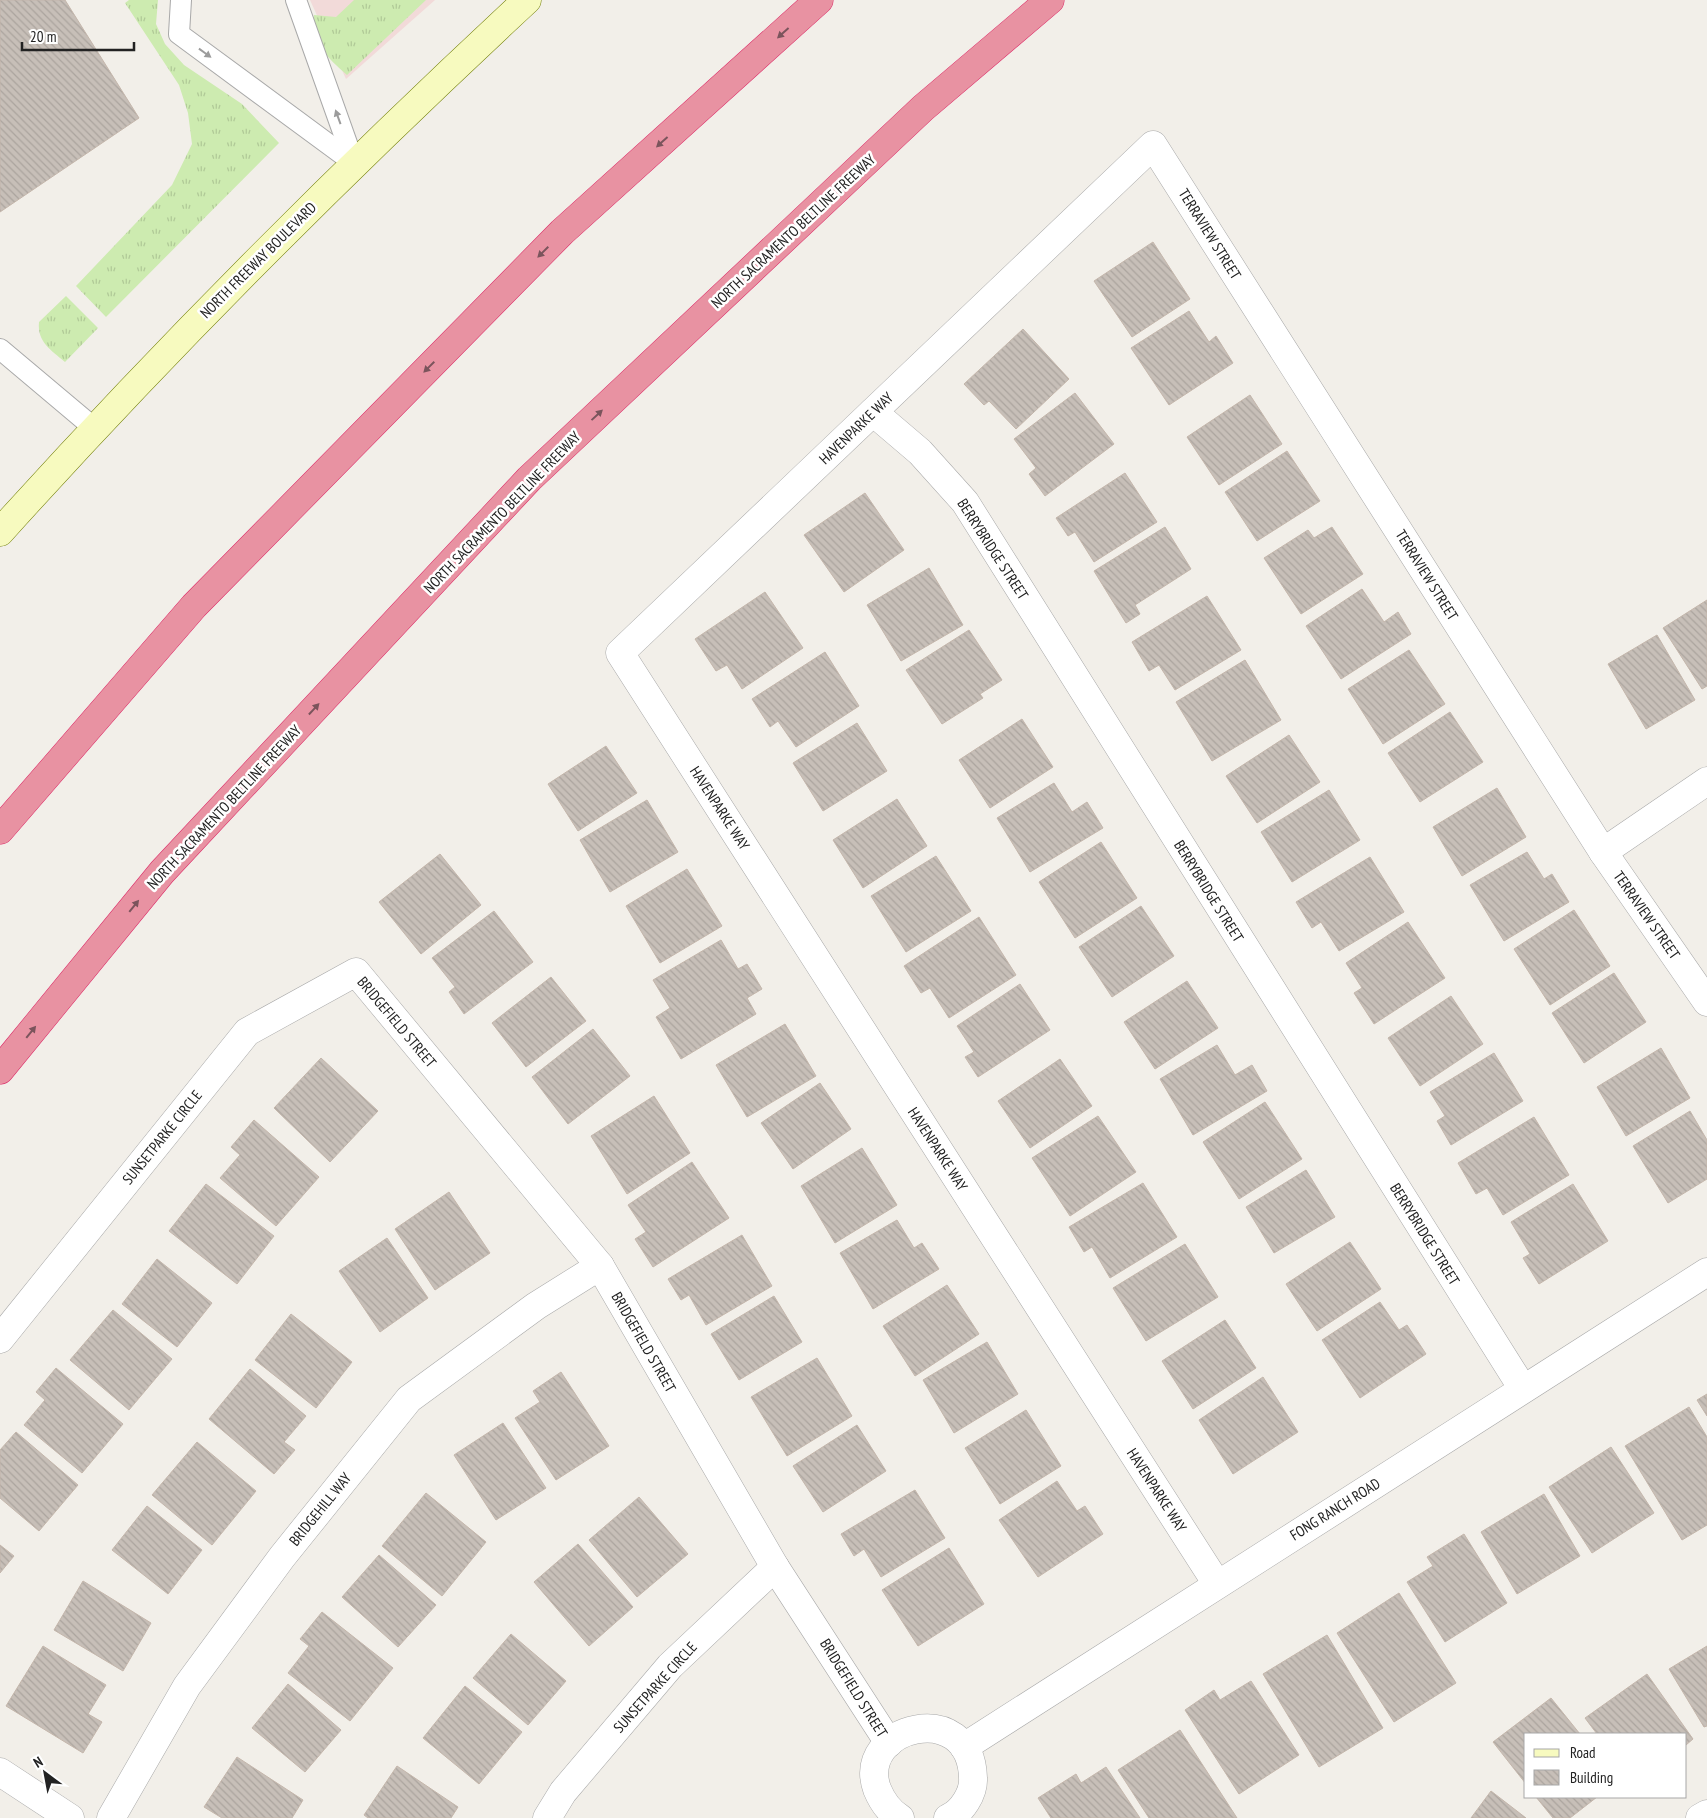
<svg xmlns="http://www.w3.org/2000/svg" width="1707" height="1818" font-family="'PT Sans Narrow',sans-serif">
  <defs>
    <pattern id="grass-tufts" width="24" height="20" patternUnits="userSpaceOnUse" patternTransform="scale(1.25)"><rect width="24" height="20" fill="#cdebb0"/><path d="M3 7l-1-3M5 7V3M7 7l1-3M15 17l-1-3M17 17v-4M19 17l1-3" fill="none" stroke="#b0c997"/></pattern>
    <pattern id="building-back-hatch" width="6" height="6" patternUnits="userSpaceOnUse" patternTransform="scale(1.25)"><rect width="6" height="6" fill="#c7bfb8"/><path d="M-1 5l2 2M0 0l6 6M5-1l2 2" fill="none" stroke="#aba49e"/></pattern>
  </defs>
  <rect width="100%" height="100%" fill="#f2efe9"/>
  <path fill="#f2dad9" d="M310,0H435L346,79Z"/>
  <g fill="url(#grass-tufts)">
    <path d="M129,0H158L156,24L165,44L184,65L242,104L279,143L106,317L76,286L172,185L192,144L188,113L179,85L125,3Z"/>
    <path d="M354,0H426L347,75C328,58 311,43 314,15L336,17Z"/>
    <path d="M66,296L98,328L65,362C51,350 37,342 39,322Z"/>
  </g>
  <g fill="url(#building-back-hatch)" stroke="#c4b6ab">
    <path d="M0,0H65L139,118L0,212Z"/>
    <path d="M1153,242L1190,299L1132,337L1094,281Z"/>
    <path d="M1189,311L1209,342L1216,336L1233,363L1169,405L1131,348Z"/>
    <path d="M1023,329L1069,379L1016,429L989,401L984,405L964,384Z"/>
    <path d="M1075,393L1114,444L1045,496L1029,474L1036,468L1014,439Z"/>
    <path d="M1250,395L1282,444L1219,485L1187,437Z"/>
    <path d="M1287,451L1320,501L1257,541L1225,492Z"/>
    <path d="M1125,473L1157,522L1094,562L1075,532L1068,536L1056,518Z"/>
    <path d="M865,493L904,550L844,592L804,535Z"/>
    <path d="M1165,527L1191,569L1135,605L1140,614L1126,623L1094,571Z"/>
    <path d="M1332,527L1363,574L1301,614L1264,558L1308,530L1314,538Z"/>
    <path d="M929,568L963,625L901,661L867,605Z"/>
    <path d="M1362,589L1384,622L1398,612L1411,634L1341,679L1306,626Z"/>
    <path d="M765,592L803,648L742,689L727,665L716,671L695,639Z"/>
    <path d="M1207,596L1241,650L1175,690L1159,665L1149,671L1132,642Z"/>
    <path d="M1707,600V686L1702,689L1663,628Z"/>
    <path d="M969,630L1002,680L980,694L983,698L942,724L906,670Z"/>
    <path d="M1657,635L1695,700L1646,729L1608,664Z"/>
    <path d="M1409,650L1445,704L1383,744L1348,689Z"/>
    <path d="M825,652L859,706L796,747L778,721L770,727L752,699Z"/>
    <path d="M1245,660L1281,720L1212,761L1176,702Z"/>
    <path d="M1450,712L1483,762L1420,802L1388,753Z"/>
    <path d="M1022,719L1053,767L990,808L959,760Z"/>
    <path d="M857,723L887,771L823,811L793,763Z"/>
    <path d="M1289,735L1320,782L1257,823L1226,776Z"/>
    <path d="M606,746L637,793L578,831L548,784Z"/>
    <path d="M1054,783L1072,812L1087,802L1103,828L1030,872L997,818Z"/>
    <path d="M1497,788L1526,837L1462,876L1433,827Z"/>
    <path d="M1329,790L1360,840L1292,882L1261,832Z"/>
    <path d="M897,799L927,846L863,888L833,840Z"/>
    <path d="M647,800L678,852L610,892L580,840Z"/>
    <path d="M1101,842L1137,898L1075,938L1039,882Z"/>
    <path d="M1527,852L1544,879L1552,874L1569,902L1504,941L1470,885Z"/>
    <path d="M440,854L481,905L421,954L379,902Z"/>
    <path d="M936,856L971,911L906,952L871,896Z"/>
    <path d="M1370,857L1404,912L1339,951L1321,922L1312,928L1296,902Z"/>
    <path d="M687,869L722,926L660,963L626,906Z"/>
    <path d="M1141,906L1174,956L1112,997L1079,947Z"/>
    <path d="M1574,910L1610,966L1550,1005L1514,949Z"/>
    <path d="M494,911L533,962L464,1014L449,992L455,987L432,958Z"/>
    <path d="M979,917L1016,975L949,1018L930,988L921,993L904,966Z"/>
    <path d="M1408,922L1445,978L1374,1024L1354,993L1362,988L1346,963Z"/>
    <path d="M721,940L738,969L747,964L762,989L747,998L756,1014L681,1059L656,1017L670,1008L653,980Z"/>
    <path d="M1614,973L1646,1022L1584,1063L1552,1013Z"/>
    <path d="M551,977L586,1021L526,1067L492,1023Z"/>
    <path d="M1187,981L1218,1028L1155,1069L1124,1022Z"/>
    <path d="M1020,984L1050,1030L978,1077L965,1057L974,1052L957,1026Z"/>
    <path d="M1451,996L1483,1044L1420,1086L1388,1038Z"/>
    <path d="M785,1024L816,1076L747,1117L716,1065Z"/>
    <path d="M593,1029L630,1076L568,1124L532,1077Z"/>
    <path d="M1217,1045L1235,1075L1252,1065L1267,1091L1193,1135L1160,1079Z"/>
    <path d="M1661,1048L1690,1098L1626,1136L1597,1087Z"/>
    <path d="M1494,1053L1523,1101L1451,1145L1437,1121L1445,1116L1430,1092Z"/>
    <path d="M321,1058L378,1111L330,1162L274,1108Z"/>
    <path d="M1060,1059L1092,1106L1030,1148L998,1101Z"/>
    <path d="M820,1083L851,1129L793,1169L761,1123Z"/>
    <path d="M654,1096L690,1153L627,1194L591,1136Z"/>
    <path d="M1265,1102L1302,1159L1239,1199L1203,1142Z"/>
    <path d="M1690,1111L1707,1140V1179L1668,1203L1633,1146Z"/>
    <path d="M1098,1116L1136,1172L1070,1216L1032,1158Z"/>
    <path d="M1534,1117L1569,1175L1503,1215L1487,1188L1476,1194L1458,1163Z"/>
    <path d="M254,1120L319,1177L276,1226L220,1178L240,1155L231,1147Z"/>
    <path d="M862,1148L897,1205L835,1243L801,1186Z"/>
    <path d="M692,1162L729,1218L653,1267L635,1239L646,1232L628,1205Z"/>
    <path d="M1306,1170L1335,1217L1274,1253L1246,1207Z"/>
    <path d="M1143,1183L1177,1237L1110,1278L1092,1247L1084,1252L1069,1227Z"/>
    <path d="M206,1184L274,1236L237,1284L169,1231Z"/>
    <path d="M1573,1184L1608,1241L1539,1284L1523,1258L1530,1254L1511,1222Z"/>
    <path d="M449,1192L490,1253L435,1290L395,1229Z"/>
    <path d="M897,1220L914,1248L922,1243L939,1269L873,1309L840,1253Z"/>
    <path d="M742,1235L772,1286L706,1325L689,1295L681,1300L668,1279Z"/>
    <path d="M387,1238L428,1298L380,1332L339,1271Z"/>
    <path d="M1350,1242L1381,1289L1317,1331L1286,1284Z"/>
    <path d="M1185,1244L1218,1297L1146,1341L1113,1288Z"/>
    <path d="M157,1259L212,1303L177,1347L122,1304Z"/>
    <path d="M947,1285L979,1334L915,1376L883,1326Z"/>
    <path d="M774,1296L802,1342L739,1380L711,1334Z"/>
    <path d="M1380,1302L1399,1330L1407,1325L1426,1354L1360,1398L1322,1340Z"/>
    <path d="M113,1310L172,1359L129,1410L70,1360Z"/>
    <path d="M291,1314L352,1362L316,1408L255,1360Z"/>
    <path d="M1225,1320L1256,1368L1193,1409L1162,1361Z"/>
    <path d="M987,1342L1018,1394L954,1433L923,1380Z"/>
    <path d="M817,1358L852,1416L787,1456L751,1397Z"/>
    <path d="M56,1368L123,1424L82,1473L24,1425L45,1400L36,1392Z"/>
    <path d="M250,1369L306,1416L284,1442L295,1450L274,1474L209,1419Z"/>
    <path d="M561,1372L609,1446L556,1480L515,1418L540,1402L533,1391Z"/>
    <path d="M1263,1377L1298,1432L1233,1474L1199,1420Z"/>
    <path d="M1707,1394V1416L1697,1400Z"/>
    <path d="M1689,1407L1707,1437V1525L1682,1540L1625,1446Z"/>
    <path d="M1026,1410L1061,1466L1000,1504L965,1448Z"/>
    <path d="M503,1423L546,1488L496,1520L454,1455Z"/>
    <path d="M857,1425L886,1471L823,1512L793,1466Z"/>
    <path d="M16,1432L78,1485L39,1531L0,1498V1450Z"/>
    <path d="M197,1442L256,1491L212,1545L152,1495Z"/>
    <path d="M1611,1447L1654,1513L1592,1553L1549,1487Z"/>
    <path d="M1057,1481L1077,1511L1085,1506L1103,1534L1038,1577L999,1520Z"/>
    <path d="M915,1490L945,1538L881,1577L864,1549L854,1556L841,1534Z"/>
    <path d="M426,1493L486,1542L442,1596L382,1546Z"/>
    <path d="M1544,1494L1580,1556L1517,1594L1481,1532Z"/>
    <path d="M639,1497L688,1554L637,1597L589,1540Z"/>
    <path d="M147,1506L202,1550L168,1594L112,1550Z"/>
    <path d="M1464,1534L1507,1603L1445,1642L1407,1582L1433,1566L1427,1557Z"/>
    <path d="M578,1544L633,1607L589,1646L534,1582Z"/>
    <path d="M0,1545L14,1556L0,1573Z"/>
    <path d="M949,1548L984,1604L918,1646L882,1590Z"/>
    <path d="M379,1555L436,1605L398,1647L342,1597Z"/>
    <path d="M83,1581L151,1623L123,1671L54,1630Z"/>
    <path d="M1399,1593L1456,1683L1394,1722L1337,1633Z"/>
    <path d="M322,1612L393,1668L350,1721L288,1673L309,1646L300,1639Z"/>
    <path d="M511,1634L566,1681L528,1725L473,1678Z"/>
    <path d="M1327,1635L1383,1728L1319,1767L1263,1674Z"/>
    <path d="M43,1646L106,1685L88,1714L102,1722L83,1753L6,1706Z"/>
    <path d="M1707,1646V1726L1704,1727L1669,1669Z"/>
    <path d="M1647,1674L1693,1739L1686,1745V1734H1597L1585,1718Z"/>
    <path d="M1251,1681L1299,1755L1239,1794L1185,1710L1214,1690L1220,1700Z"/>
    <path d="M288,1684L341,1730L305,1772L252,1728Z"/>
    <path d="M465,1686L522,1732L479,1784L423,1738Z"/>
    <path d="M1551,1698L1580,1734H1526V1784L1493,1742Z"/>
    <path d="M1180,1730L1237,1818H1149L1118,1770Z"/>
    <path d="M237,1757L303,1800L292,1818H222L204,1807Z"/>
    <path d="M397,1766L458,1807L451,1818H368L364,1815Z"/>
    <path d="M1106,1767L1140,1818H1051L1038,1798L1076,1774L1081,1783Z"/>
    <path d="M1491,1791L1526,1818H1471Z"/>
    <path d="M1536,1797H1597L1570,1818H1553Z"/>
  </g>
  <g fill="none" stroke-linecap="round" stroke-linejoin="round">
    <g stroke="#a9a9a9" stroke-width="22">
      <g id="lane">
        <path d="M181,0L179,34L354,163"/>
        <path d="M296,0L354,163"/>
        <path d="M0,349L94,428"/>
      </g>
    </g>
    <g stroke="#a9a9a9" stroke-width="29">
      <g id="street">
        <path d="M873,412L920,452L965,502L1523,1389"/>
        <path d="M1603,852L1707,781"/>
        <path d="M0,1339L247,1032L356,972L600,1266L775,1567L889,1743"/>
        <path d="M1217,1584L620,653L1153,145L1603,852L1707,1002"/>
        <path d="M964,1747L1707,1272"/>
        <path d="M0,1772L70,1818"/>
        <path d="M111,1818L187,1686L282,1557L409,1399L536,1306L600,1266"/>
        <path d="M547,1818L563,1792L670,1666L775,1567"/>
        <path d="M900,1818C888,1811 882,1801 877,1789C855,1726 971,1697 973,1778C974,1793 962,1812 948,1818"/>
        <path d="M1700,1818L1707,1814"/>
      </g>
    </g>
    <g stroke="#707d05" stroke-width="29">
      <path id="secondary" d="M0,532C168,346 344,170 527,0"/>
    </g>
    <g stroke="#dc2a67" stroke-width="29">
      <g id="highway">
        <path d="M0,830L194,606L562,232L819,0"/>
        <path d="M0,1070L162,872L529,479L923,108L1050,0"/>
      </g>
    </g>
    <use href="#lane" stroke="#fff" stroke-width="20"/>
    <use href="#street" stroke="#fff" stroke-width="28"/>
    <use href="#secondary" stroke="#f7fabf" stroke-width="28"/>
    <use href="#highway" stroke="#e892a2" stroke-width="28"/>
  </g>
  <defs><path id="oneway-solid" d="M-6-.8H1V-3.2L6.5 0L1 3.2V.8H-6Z" transform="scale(1.25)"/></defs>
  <g fill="#7b545c">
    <use href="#oneway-solid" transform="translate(783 33) rotate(138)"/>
    <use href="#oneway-solid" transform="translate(662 142) rotate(138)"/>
    <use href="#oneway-solid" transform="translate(543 252) rotate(135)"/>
    <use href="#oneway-solid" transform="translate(429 367) rotate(135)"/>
    <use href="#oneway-solid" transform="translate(597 415) rotate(-43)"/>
    <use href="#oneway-solid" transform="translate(314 709) rotate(-47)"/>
    <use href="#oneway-solid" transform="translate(134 906) rotate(-51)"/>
    <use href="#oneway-solid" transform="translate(31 1032) rotate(-51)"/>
  </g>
  <g fill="#9c9c9c">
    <use href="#oneway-solid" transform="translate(205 53) rotate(36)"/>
    <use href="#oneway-solid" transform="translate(338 117) rotate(-110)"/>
  </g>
  <g text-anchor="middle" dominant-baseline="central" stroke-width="5" stroke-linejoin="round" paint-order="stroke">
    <g font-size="15" fill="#222" stroke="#fff">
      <text transform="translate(793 231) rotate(-43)">NORTH SACRAMENTO BELTLINE FREEWAY</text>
      <text transform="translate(1210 234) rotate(58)">TERRAVIEW STREET</text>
      <text transform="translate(258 260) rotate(-45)">NORTH FREEWAY BOULEVARD</text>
      <text transform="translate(856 428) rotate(-44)">HAVENPARKE WAY</text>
      <text transform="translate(502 512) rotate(-46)">NORTH SACRAMENTO BELTLINE FREEWAY</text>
      <text transform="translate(993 549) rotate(57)">BERRYBRIDGE STREET</text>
      <text transform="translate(1427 575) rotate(58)">TERRAVIEW STREET</text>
      <text transform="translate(224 807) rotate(-47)">NORTH SACRAMENTO BELTLINE FREEWAY</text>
      <text transform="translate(720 808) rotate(57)">HAVENPARKE WAY</text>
      <text transform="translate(1209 891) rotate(58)">BERRYBRIDGE STREET</text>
      <text transform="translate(1647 915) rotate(55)">TERRAVIEW STREET</text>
      <text transform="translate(397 1022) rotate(50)">BRIDGEFIELD STREET</text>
      <text transform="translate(162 1137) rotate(-51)">SUNSETPARKE CIRCLE</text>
      <text transform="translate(938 1149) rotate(57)">HAVENPARKE WAY</text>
      <text transform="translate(1425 1234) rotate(58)">BERRYBRIDGE STREET</text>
      <text transform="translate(644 1342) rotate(60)">BRIDGEFIELD STREET</text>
      <text transform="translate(1157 1490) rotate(57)">HAVENPARKE WAY</text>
      <text transform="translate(320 1509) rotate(-51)">BRIDGEHILL WAY</text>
      <text transform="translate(1335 1509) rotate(-32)">FONG RANCH ROAD</text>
      <text transform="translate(655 1687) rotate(-48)">SUNSETPARKE CIRCLE</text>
      <text transform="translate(854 1688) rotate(58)">BRIDGEFIELD STREET</text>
    </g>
  </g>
  <rect x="1524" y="1733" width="162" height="65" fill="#ffffff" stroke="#a7a7a7"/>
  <rect x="1534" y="1749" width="25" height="8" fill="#f7fabf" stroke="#a7a7a7"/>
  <text x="1570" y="1758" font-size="15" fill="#222222">Road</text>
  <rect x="1534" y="1770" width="25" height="15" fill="url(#building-back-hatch)" stroke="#a7a7a7"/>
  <text x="1570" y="1783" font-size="15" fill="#222222">Building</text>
  <g transform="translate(45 1773) rotate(328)" stroke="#ffffff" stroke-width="4" paint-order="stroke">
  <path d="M0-4L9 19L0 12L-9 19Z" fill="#222222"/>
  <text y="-8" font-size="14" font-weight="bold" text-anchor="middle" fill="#222222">N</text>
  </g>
  <path d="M22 42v8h112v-8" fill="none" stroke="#222222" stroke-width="2.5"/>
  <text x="30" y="42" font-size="15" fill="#222222" stroke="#ffffff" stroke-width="4" paint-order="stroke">20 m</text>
</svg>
